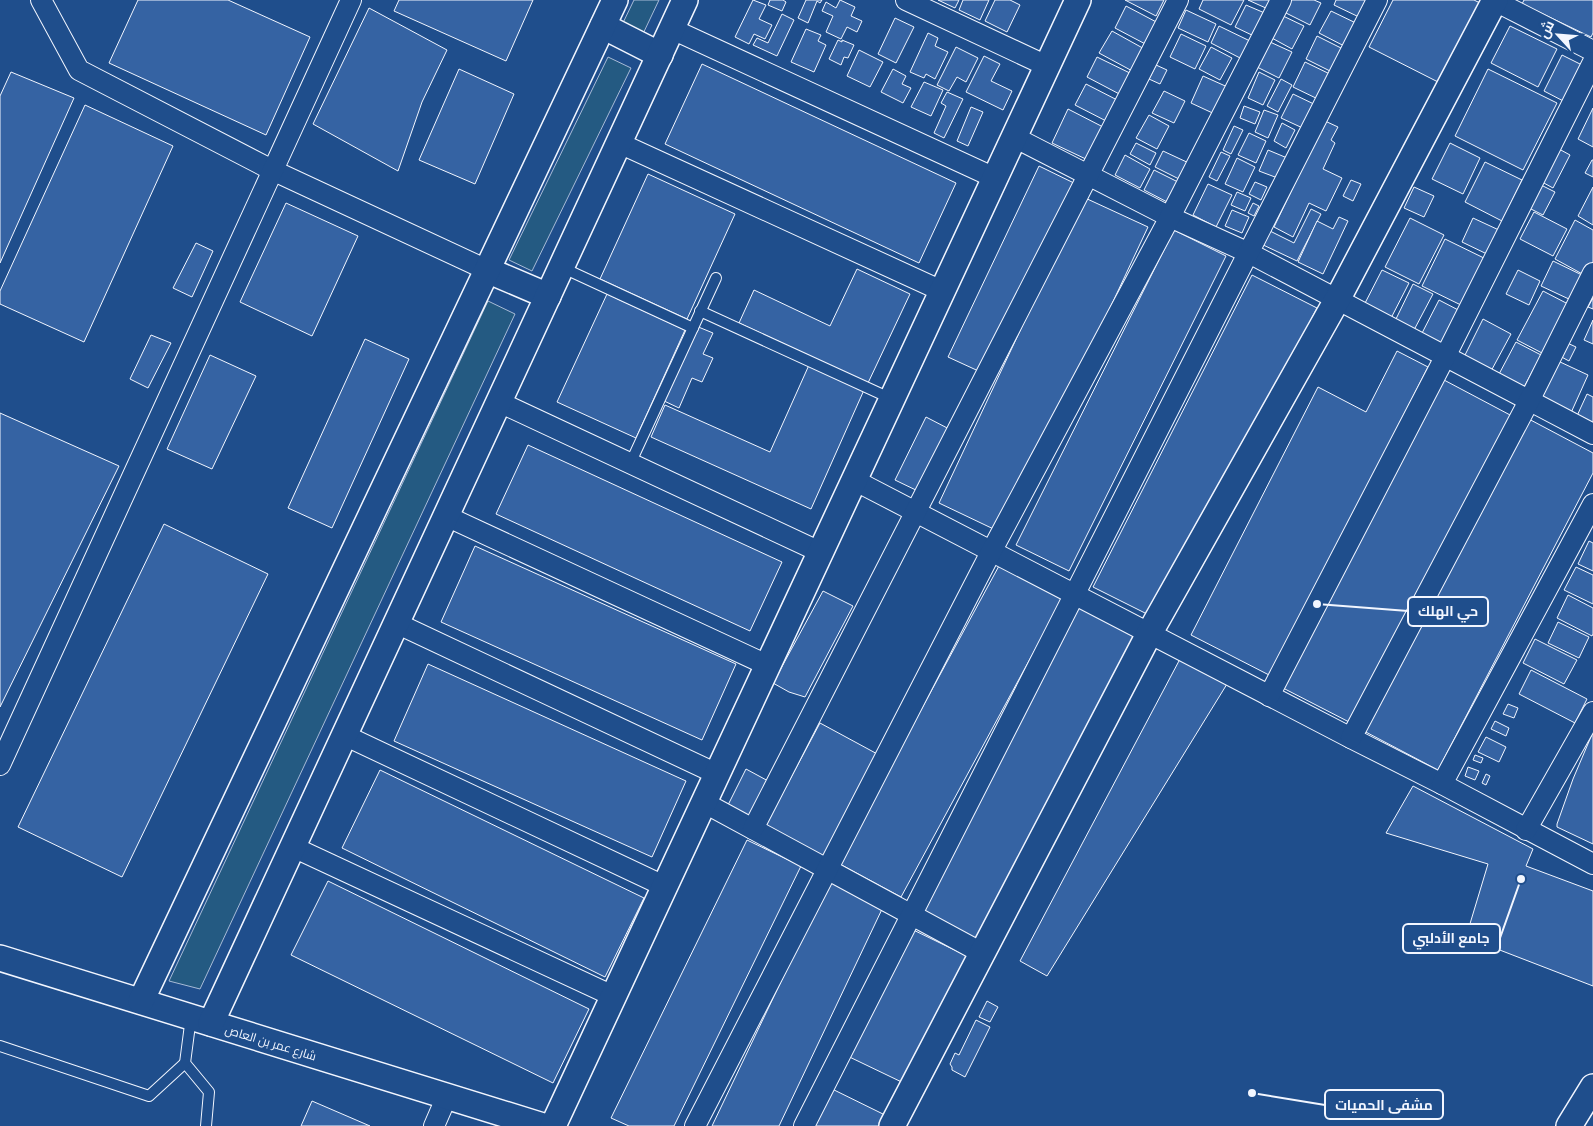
<svg xmlns="http://www.w3.org/2000/svg" width="1593" height="1126" font-family="'Playfair Display',Cairo,serif">
  <rect width="100%" height="100%" fill="#1f4e8c"/>
  <g fill="#245a82" stroke="#a8bbd7">
    <path d="M634,0H659L641,38L620,29Z"/>
    <path d="M608,57L631,68L532,271L509,260Z"/>
    <path d="M488,301L515,314L200,989L169,981Z"/>
  </g>
  <g fill="#3563a3" stroke="#f2f6ff">
    <path d="M138,0H228L310,37L266,135L109,63Z"/>
    <path d="M399,0H533L506,61L394,11Z"/>
    <path d="M753,0L766,5L759,19L772,25L765,39L754,34L749,44L735,37Z"/>
    <path d="M770,0H783L786,2L782,11L768,5Z"/>
    <path d="M806,0H822L820,3L817,1L808,23L798,18Z"/>
    <path d="M840,0L855,7L851,16L862,21L857,32L847,27L841,39L826,32L833,16L822,11L826,2L836,8Z"/>
    <path d="M938,0H959L955,8Z"/>
    <path d="M963,0H989L980,20L959,10Z"/>
    <path d="M995,0H1010L1020,5L1007,32L985,21Z"/>
    <path d="M1125,0H1164L1156,16Z"/>
    <path d="M1203,0H1244L1231,25L1199,9Z"/>
    <path d="M1248,0H1272L1268,9Z"/>
    <path d="M1290,0H1314L1321,3L1310,25L1284,12Z"/>
    <path d="M1336,0H1369L1361,18L1334,5Z"/>
    <path d="M1393,0H1474L1482,4L1442,84L1369,47Z"/>
    <path d="M1524,0H1593V33L1591,37L1522,4Z"/>
    <path d="M1246,5L1267,14L1256,37L1235,27Z"/>
    <path d="M1126,6L1162,25L1151,47L1115,28Z"/>
    <path d="M369,8L447,50L422,102L398,171L313,124Z"/>
    <path d="M1186,10L1216,24L1208,42L1178,28Z"/>
    <path d="M1331,11L1360,25L1348,48L1319,33Z"/>
    <path d="M782,14L794,20L777,56L753,45L757,38L768,43Z"/>
    <path d="M1281,15L1304,26L1292,49L1270,37Z"/>
    <path d="M895,18L914,27L896,63L878,54Z"/>
    <path d="M1219,26L1250,41L1242,59L1211,43Z"/>
    <path d="M1510,26L1557,49L1538,87L1491,63Z"/>
    <path d="M806,29L821,35L818,41L826,45L814,72L791,62Z"/>
    <path d="M1112,31L1148,51L1136,73L1099,53Z"/>
    <path d="M928,33L938,38L935,46L948,52L935,79L926,74L924,78L910,72Z"/>
    <path d="M1181,34L1206,46L1195,69L1170,57Z"/>
    <path d="M1317,36L1347,51L1336,74L1306,59Z"/>
    <path d="M838,40L842,42V40L854,45L848,58L844,57L841,65L829,59Z"/>
    <path d="M1270,42L1292,52L1279,78L1257,67Z"/>
    <path d="M956,47L978,58L966,82L957,77L949,91L937,85Z"/>
    <path d="M1211,47L1232,58L1220,80L1199,69Z"/>
    <path d="M859,50L883,62L870,87L847,76Z"/>
    <path d="M1562,55L1588,68L1569,104L1544,91Z"/>
    <path d="M984,56L1000,64L991,81L1012,91L1003,110L966,92Z"/>
    <path d="M1097,57L1136,76L1125,97L1087,77Z"/>
    <path d="M1305,62L1334,76L1322,101L1293,87Z"/>
    <path d="M702,64L956,183L919,263L665,144Z"/>
    <path d="M1156,65L1167,70L1160,84L1149,79Z"/>
    <path d="M459,69L514,94L475,184L419,160Z"/>
    <path d="M893,69L906,76L902,84L911,88L903,103L881,92Z"/>
    <path d="M1488,69L1557,103L1523,170L1455,136Z"/>
    <path d="M11,72L74,98L0,263V96Z"/>
    <path d="M1259,72L1275,80L1263,105L1248,98Z"/>
    <path d="M1203,76L1232,89L1219,116L1191,103Z"/>
    <path d="M1281,79L1292,85L1278,112L1267,106Z"/>
    <path d="M924,82L943,90L931,116L911,107Z"/>
    <path d="M1086,84L1123,103L1112,124L1075,105Z"/>
    <path d="M1164,91L1185,101L1174,123L1152,113Z"/>
    <path d="M947,92L963,99L944,138L934,133L946,106L941,103Z"/>
    <path d="M1293,94L1318,106L1307,130L1281,118Z"/>
    <path d="M85,105L173,146L84,342L0,304V291Z"/>
    <path d="M1244,106L1260,112L1255,124L1240,118Z"/>
    <path d="M971,107L983,112L968,146L957,141Z"/>
    <path d="M1593,108V147L1578,139Z"/>
    <path d="M1068,109L1105,128L1090,161L1052,143Z"/>
    <path d="M1264,110L1278,115L1268,138L1255,132Z"/>
    <path d="M1149,115L1169,126L1157,149L1136,138Z"/>
    <path d="M1325,121L1338,127L1331,140L1335,143L1323,169L1342,178L1326,211L1309,203L1293,237L1274,227Z"/>
    <path d="M1282,123L1295,130L1286,148L1274,141Z"/>
    <path d="M1234,126L1243,130L1231,154L1223,150Z"/>
    <path d="M1249,133L1266,141L1256,163L1238,155Z"/>
    <path d="M1136,143L1156,153L1150,165L1130,154Z"/>
    <path d="M1450,143L1480,158L1463,194L1432,179Z"/>
    <path d="M1559,149L1570,155L1553,188L1542,182Z"/>
    <path d="M1268,150L1292,160L1283,180L1259,171Z"/>
    <path d="M1163,151L1191,164L1183,181L1155,167Z"/>
    <path d="M1221,152L1230,156L1217,181L1209,177Z"/>
    <path d="M1125,155L1150,169L1140,188L1115,175Z"/>
    <path d="M1237,158L1255,167L1243,192L1225,184Z"/>
    <path d="M1592,160H1593V177L1585,173Z"/>
    <path d="M1485,162L1522,180L1502,221L1465,202Z"/>
    <path d="M1039,166L1078,185L985,374L948,357Z"/>
    <path d="M1154,170L1182,184L1171,204L1144,190Z"/>
    <path d="M648,174L735,214L687,319L600,279Z"/>
    <path d="M1351,180L1361,184L1353,201L1343,196Z"/>
    <path d="M1255,182L1267,187L1261,200L1249,194Z"/>
    <path d="M1208,184L1232,195L1216,227L1193,215Z"/>
    <path d="M1539,184L1555,192L1543,215L1527,207Z"/>
    <path d="M1414,187L1434,196L1424,217L1404,208Z"/>
    <path d="M1593,187V225L1578,216Z"/>
    <path d="M1237,192L1251,198L1245,211L1231,205Z"/>
    <path d="M1083,197L1148,227L1004,534L939,503Z"/>
    <path d="M286,203L358,236L312,336L240,302Z"/>
    <path d="M1253,203L1259,206L1254,216L1248,213Z"/>
    <path d="M1311,209L1321,214L1297,261L1259,243L1266,229L1294,243Z"/>
    <path d="M1232,210L1249,217L1242,233L1225,226Z"/>
    <path d="M1534,212L1567,229L1553,256L1520,239Z"/>
    <path d="M1339,217L1348,221L1323,274L1298,262L1317,221L1333,229Z"/>
    <path d="M1410,218L1444,235L1419,284L1385,267Z"/>
    <path d="M1473,218L1501,231L1489,255L1462,242Z"/>
    <path d="M1575,220L1593,230V263L1586,276L1555,259Z"/>
    <path d="M1174,230L1226,256L1069,571L1016,545Z"/>
    <path d="M1445,239L1488,260L1465,307L1422,286Z"/>
    <path d="M196,243L213,251L192,297L173,288Z"/>
    <path d="M1553,261L1584,276L1571,300L1541,286Z"/>
    <path d="M857,269L910,294L868,383L739,323L754,290L830,326Z"/>
    <path d="M1382,270L1409,283L1389,322L1362,309Z"/>
    <path d="M1518,270L1540,281L1529,305L1506,294Z"/>
    <path d="M1252,275L1317,308L1157,619L1093,587Z"/>
    <path d="M1413,284L1433,294L1414,330L1395,321Z"/>
    <path d="M1543,291L1568,304L1542,353L1517,340Z"/>
    <path d="M607,294L685,330L636,438L557,402Z"/>
    <path d="M1593,298V309L1588,307Z"/>
    <path d="M1439,300L1464,313L1446,350L1420,337Z"/>
    <path d="M1483,319L1511,334L1490,373L1463,359Z"/>
    <path d="M1593,320V344L1584,340Z"/>
    <path d="M696,326L713,333L703,354L713,358L702,382L692,378L679,408L662,400Z"/>
    <path d="M151,335L171,343L148,388L130,379Z"/>
    <path d="M365,339L409,359L332,528L288,508Z"/>
    <path d="M1563,341L1576,347L1569,361L1556,354Z"/>
    <path d="M1516,342L1541,355L1523,389L1498,376Z"/>
    <path d="M1397,351L1428,367L1271,676L1191,635L1318,387L1366,412Z"/>
    <path d="M210,355L256,376L212,469L167,449Z"/>
    <path d="M1558,361L1588,375L1570,415L1540,401Z"/>
    <path d="M809,365L864,390L811,509L651,437L665,405L770,452Z"/>
    <path d="M1444,380L1512,416L1351,723L1283,688Z"/>
    <path d="M1587,394L1593,397V426L1576,418Z"/>
    <path d="M0,413L119,466L0,707Z"/>
    <path d="M926,417L953,431L922,493L895,480Z"/>
    <path d="M1525,417L1593,453V473L1438,770L1362,730Z"/>
    <path d="M528,445L782,562L750,631L496,514Z"/>
    <path d="M164,524L268,574L122,877L18,827Z"/>
    <path d="M1589,541L1593,543V571L1578,564Z"/>
    <path d="M475,546L736,664L702,740L441,622Z"/>
    <path d="M1000,564L1063,598L901,897L838,863Z"/>
    <path d="M1576,567L1593,575V604L1564,590Z"/>
    <path d="M823,591L853,606L805,697L789,692L773,683Z"/>
    <path d="M1568,595L1593,608V634L1592,636L1557,618Z"/>
    <path d="M1074,603L1146,641L983,945L911,907Z"/>
    <path d="M1558,622L1589,637L1579,658L1548,643Z"/>
    <path d="M1535,639L1577,660L1564,684L1523,663Z"/>
    <path d="M1180,659L1227,684L1047,976L1020,961Z"/>
    <path d="M428,664L686,781L652,857L394,741Z"/>
    <path d="M1531,670L1587,699L1575,723L1519,694Z"/>
    <path d="M1508,704L1518,708L1514,718L1503,714Z"/>
    <path d="M1495,721L1509,728L1506,736L1491,729Z"/>
    <path d="M820,723L881,756L824,861L764,828Z"/>
    <path d="M1593,732V844L1557,827V824L1573,779Z"/>
    <path d="M1486,737L1506,747L1499,762L1478,752Z"/>
    <path d="M1475,755L1483,758L1481,763L1473,760Z"/>
    <path d="M1468,767L1479,771L1475,780L1465,776Z"/>
    <path d="M746,769L770,782L749,823L725,811Z"/>
    <path d="M380,770L644,898L605,977L342,848Z"/>
    <path d="M1486,774L1490,776L1486,785L1482,783Z"/>
    <path d="M1413,786L1533,849L1526,866L1593,891V986L1466,937L1488,864L1386,833Z"/>
    <path d="M747,840L801,866L674,1126H629L611,1118Z"/>
    <path d="M830,879L884,905L779,1126H712Z"/>
    <path d="M328,881L589,1009L553,1083L291,955Z"/>
    <path d="M899,923L973,959L912,1087L837,1051Z"/>
    <path d="M987,1001L998,1007L990,1022L979,1017Z"/>
    <path d="M976,1020L990,1027L965,1077L952,1070V1067L950,1064L955,1053L959,1055Z"/>
    <path d="M826,1086L887,1116L882,1126H806Z"/>
    <path d="M312,1101L370,1126H301Z"/>
  </g>
  <g fill="none" stroke-linecap="round" stroke-linejoin="round">
    <g stroke="#f2f6ff" stroke-width="12">
      <g id="service">
        <path d="M561,267L693,328"/>
        <path d="M700,311L892,399"/>
        <path d="M630,464L716,278"/>
        <path d="M191,1017L185,1063L209,1092L206,1126"/>
        <path d="M0,1046L149,1096L185,1063"/>
      </g>
    </g>
    <g stroke="#f2f6ff" stroke-width="22">
      <g id="minor">
        <path d="M41,0L79,70L272,170L487,270"/>
        <path d="M906,0L1047,66"/>
        <path d="M1493,0L1593,51"/>
        <path d="M672,29L995,178"/>
        <path d="M1014,137L1170,217L1249,253L1593,434"/>
        <path d="M619,143L942,291"/>
        <path d="M499,402L820,552"/>
        <path d="M854,480L1351,738L1442,784L1593,864"/>
        <path d="M446,516L767,665"/>
        <path d="M396,623L717,774"/>
        <path d="M1269,696L1445,357L1593,62"/>
        <path d="M344,735L664,886"/>
        <path d="M1351,738L1529,401L1593,273"/>
        <path d="M0,765L351,0"/>
        <path d="M1442,784L1593,504"/>
        <path d="M703,802L982,953"/>
        <path d="M753,829L1178,0"/>
        <path d="M1526,830L1593,712"/>
        <path d="M293,847L613,996"/>
        <path d="M434,1126L447,1096"/>
        <path d="M695,1126L991,552L1170,217L1281,0"/>
        <path d="M804,1126L1377,0"/>
      </g>
    </g>
    <g stroke="#f2f6ff" stroke-width="28">
      <g id="tertiary">
        <path d="M603,26L660,55"/>
        <path d="M487,270L548,296"/>
        <path d="M0,958L543,1126"/>
        <path d="M141,1001L615,0"/>
        <path d="M211,1023L685,0"/>
        <path d="M553,1126L1078,0"/>
        <path d="M892,1126L1149,634L1337,300L1495,0"/>
        <path d="M1569,1126L1593,1087"/>
      </g>
    </g>
    <use href="#service" stroke="#1f4e8c" stroke-width="10"/>
    <use href="#minor" stroke="#1f4e8c" stroke-width="20"/>
    <use href="#tertiary" stroke="#1f4e8c" stroke-width="25"/>
  </g>
  <g text-anchor="middle" dominant-baseline="central" stroke-width="4" stroke-linejoin="round" paint-order="stroke">
    <g font-size="12" fill="#f2f6ff" stroke="#1f4e8c">
      <text transform="translate(271 1042) rotate(17)">شارع عمر بن العاص</text>
    </g>
  </g>
  <path fill="none" stroke="#f2f6ff" stroke-width="2" d="M1317 604L1408 611M1521 879L1500 938M1252 1093L1325 1105"/>
  <g fill="#f2f6ff" stroke="#1f4e8c" stroke-width="2">
    <circle cx="1317" cy="604" r="5"/>
    <circle cx="1521" cy="879" r="5"/>
    <circle cx="1252" cy="1093" r="5"/>
  </g>
  <g fill="#1f4e8c" stroke="#f2f6ff" stroke-width="2">
    <rect x="1408" y="597" width="80" height="29" rx="5"/>
    <rect x="1403" y="924" width="97" height="29" rx="5"/>
    <rect x="1325" y="1090" width="118" height="29" rx="5"/>
  </g>
  <g font-size="14" text-anchor="middle" font-weight="bold" fill="#f2f6ff">
    <text x="1448" y="616">حي الهلك</text>
    <text x="1451" y="943">جامع الأدلبي</text>
    <text x="1384" y="1110">مشفى الحميات</text>
  </g>
  <g transform="translate(1558 35) rotate(296)" stroke="#1f4e8c" stroke-width="4" paint-order="stroke">
  <path d="M0-4L9 19L0 12L-9 19Z" fill="#f2f6ff"/>
  <text y="-8" font-size="14" font-weight="bold" text-anchor="middle" fill="#f2f6ff">ش</text>
  </g>
</svg>
